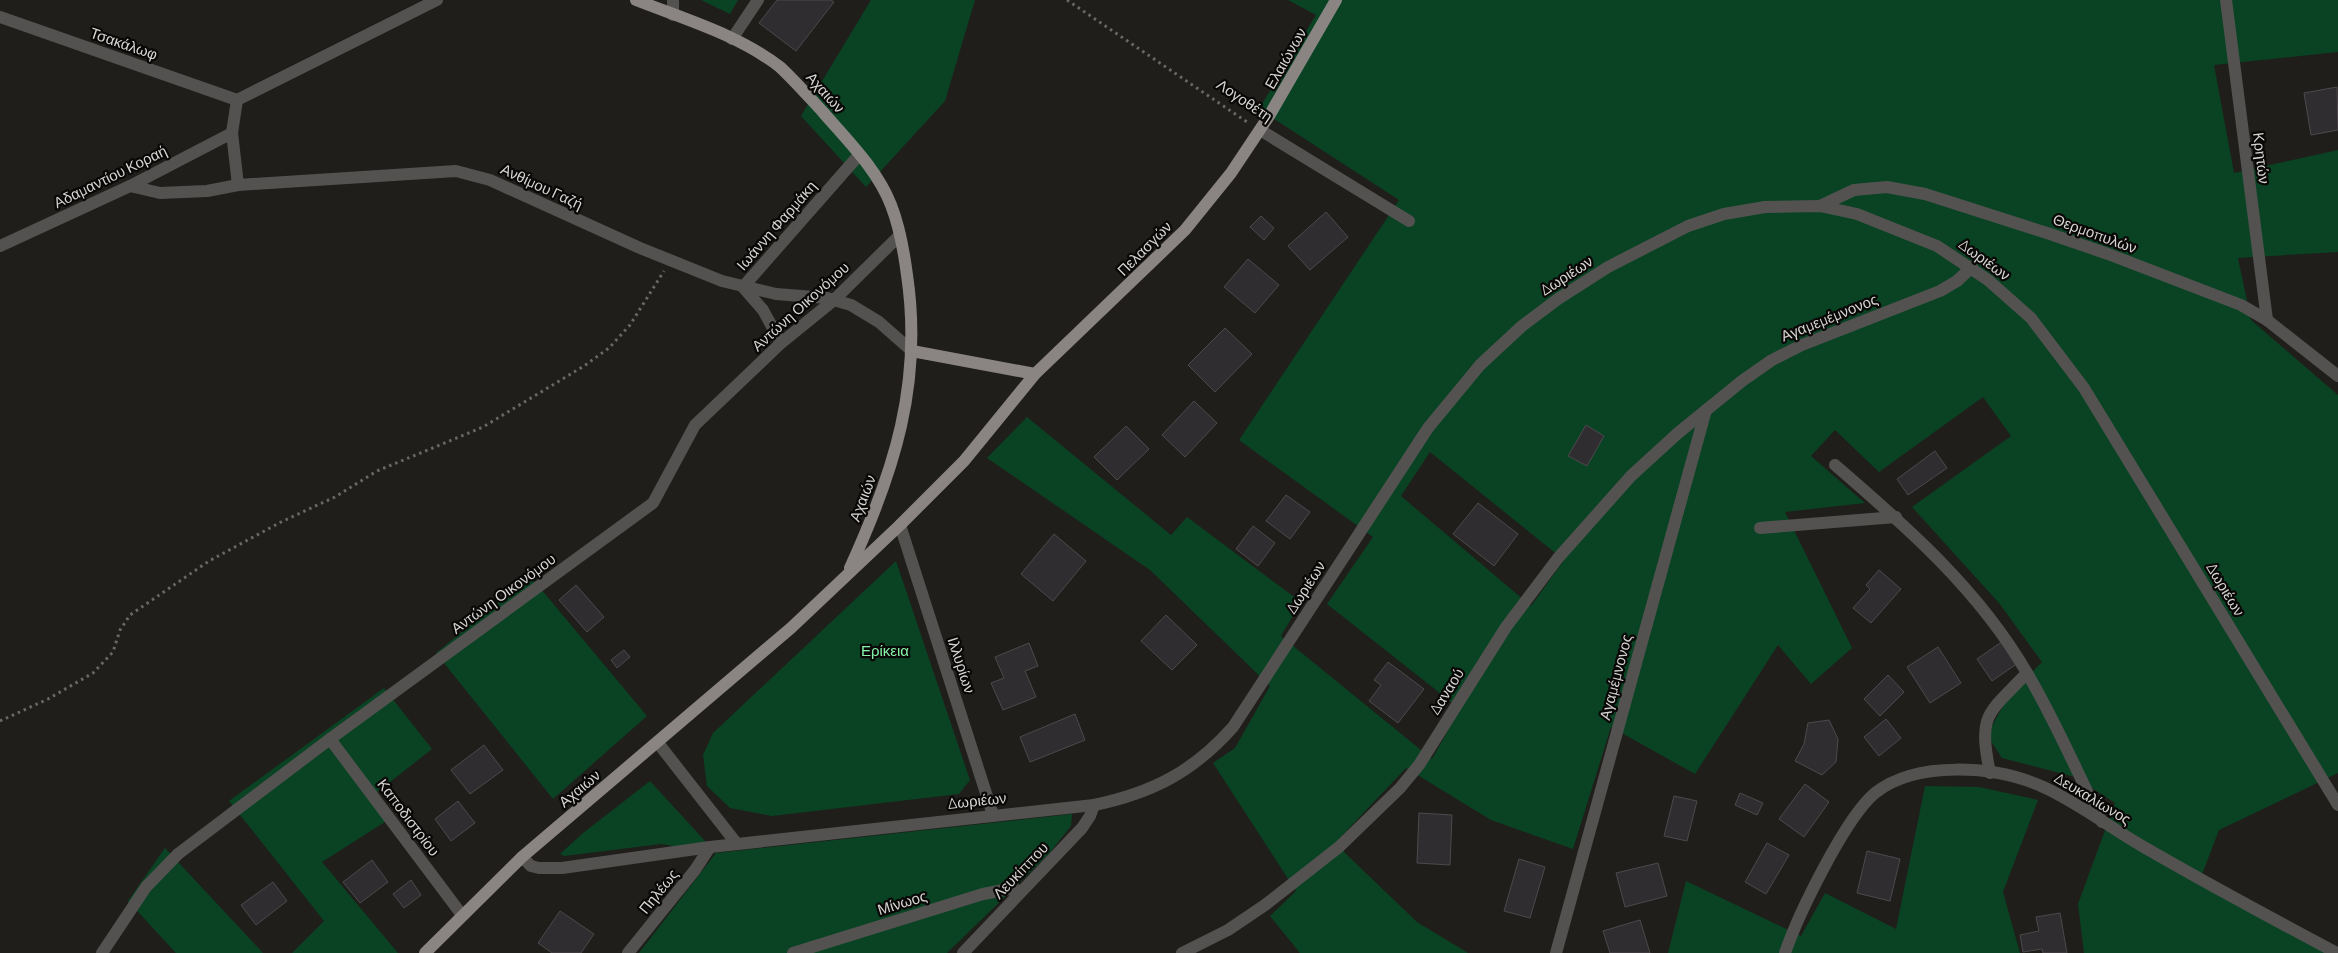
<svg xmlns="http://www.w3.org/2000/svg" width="2338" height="953" font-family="Barlow,sans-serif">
  <rect width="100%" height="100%" fill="#201e1a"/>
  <g fill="#094323" fill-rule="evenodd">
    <path d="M701,0H738L730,14Z"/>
    <path d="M871,0H975L945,101L866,187L801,116Z"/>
    <path d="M1288,0H2338V52L2214,65L2234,173L2338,150V252L2238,258L2251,320L2338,395V773L2219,830L2201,877L2327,953H2084L2078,904L2115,803L2075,777L2002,758L1987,735L2009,695L2042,662L1999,603L1912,507L2011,436L1983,397L1879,472L1835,430L1811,456L1865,503L1785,512L1852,648L1811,684L1778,645L1695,774L1611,727L1573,849L1491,820L1406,768L1337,841L1345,853L1417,922L1468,953H1300L1270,916L1296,891L1213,763L1235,748L1270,686L1150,570L987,458L1027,417L1171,535L1187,517L1301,602L1281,636L1432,759L1460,709L1327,604L1373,537L1239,440L1399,200L1259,109L1316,15ZM1430,452L1564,560L1531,606L1401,496Z"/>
    <path d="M896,561L970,780L959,794L772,816L730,808L707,786L703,755L713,733Z"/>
    <path d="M530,576L647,716L553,799L436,653Z"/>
    <path d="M384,688L432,749L371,797L388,820L322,862L398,953H292L324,921L229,801Z"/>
    <path d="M650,781L716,853L1072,814L1071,826L1047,856L947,953H639L716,853L661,844L564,856L560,854L583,833Z"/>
    <path d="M1925,786L1979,787L2038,800L2003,892L2020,953H1668L1686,881L1801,936L1825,893L1896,929Z"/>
    <path d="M165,848L263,953H176L128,901Z"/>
  </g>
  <g fill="#302d30" stroke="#4d494d">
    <path d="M777,0H831L834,2L796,51L759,23Z"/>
    <path d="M2337,87L2338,130L2311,135L2304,93Z"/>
    <path d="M1326,212L1348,237L1310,270L1288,246Z"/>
    <path d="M1261,216L1274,228L1264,240L1250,227Z"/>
    <path d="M1248,259L1279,285L1255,313L1224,287Z"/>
    <path d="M1225,328L1252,354L1215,392L1188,365Z"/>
    <path d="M1194,401L1217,423L1185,457L1162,435Z"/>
    <path d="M1586,425L1604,436L1587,466L1568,456Z"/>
    <path d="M1126,426L1149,449L1117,480L1094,457Z"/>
    <path d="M1935,451L1947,468L1908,495L1897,479Z"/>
    <path d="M1286,495L1310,512L1290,539L1266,521Z"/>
    <path d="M1478,503L1518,534L1494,566L1453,534Z"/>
    <path d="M1253,526L1275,543L1258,566L1236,549Z"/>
    <path d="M1054,534L1086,561L1053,601L1021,574Z"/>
    <path d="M1879,570L1901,589L1871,623L1853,608L1870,589L1866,585Z"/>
    <path d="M576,585L604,617L587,632L559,600Z"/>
    <path d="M1166,615L1197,645L1172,670L1141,641Z"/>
    <path d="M2003,641L2018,663L1992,681L1977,659Z"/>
    <path d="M1029,643L1038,666L1025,671L1036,697L1003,710L991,683L1004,678L995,657Z"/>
    <path d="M1938,647L1961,683L1930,703L1907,667Z"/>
    <path d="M624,650L630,657L617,668L611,660Z"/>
    <path d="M1388,662L1424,689L1398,723L1369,701L1381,685L1374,680Z"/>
    <path d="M1888,675L1904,692L1880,716L1864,699Z"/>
    <path d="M1075,714L1085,740L1030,762L1020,737Z"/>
    <path d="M1886,719L1901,738L1879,756L1864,737Z"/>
    <path d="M1829,720L1838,739L1836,762L1822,775L1795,761L1804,744L1808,723Z"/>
    <path d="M484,745L503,770L470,794L451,770Z"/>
    <path d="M1805,784L1829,802L1804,837L1779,819Z"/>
    <path d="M1740,793L1763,803L1757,815L1735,805Z"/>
    <path d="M1674,796L1697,801L1687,841L1664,836Z"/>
    <path d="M458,801L475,823L451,841L435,819Z"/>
    <path d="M1419,813L1452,815L1450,865L1417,863Z"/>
    <path d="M1767,843L1789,855L1766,894L1745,882Z"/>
    <path d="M1867,851L1900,859L1890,901L1857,893Z"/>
    <path d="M1519,859L1545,867L1530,918L1504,911Z"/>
    <path d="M372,860L388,882L360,903L343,882Z"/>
    <path d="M1658,863L1667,896L1625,907L1616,873Z"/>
    <path d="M411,880L421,895L404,908L393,894Z"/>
    <path d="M273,882L287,901L256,925L241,905Z"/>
    <path d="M560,911L594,934L581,953H552L538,943Z"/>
    <path d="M2060,913L2067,953H2043L2042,949L2023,952L2020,935L2039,931L2036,917Z"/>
    <path d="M1640,920L1650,953H1610L1603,931Z"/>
  </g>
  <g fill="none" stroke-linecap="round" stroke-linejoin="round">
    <g stroke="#6a6865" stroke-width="3" stroke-dasharray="2.5 4" stroke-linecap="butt">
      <path d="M1067,0L1247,122"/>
      <path d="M0,721L48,699L93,673L113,652L120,630L130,615L209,561L281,522L335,497L377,471L483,427L584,366L609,348L630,325L664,271"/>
    </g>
    <g stroke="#545251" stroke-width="12">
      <path d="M673,0V15"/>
      <path d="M2226,0L2267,320"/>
      <path d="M0,17L237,100"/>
      <path d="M732,39L758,0"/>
      <path d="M237,100L437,0"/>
      <path d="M237,100L232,133L238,185"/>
      <path d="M1260,130L1409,221"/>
      <path d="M130,186L160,193L207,191L238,185L456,171L490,180L640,248L722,281L776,294L827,298L851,305L879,322L912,351"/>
      <path d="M1820,206L1854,190L1887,187L1925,194L2050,234L2108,254L2241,305L2267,320L2338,376"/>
      <path d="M0,246L130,186L232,133"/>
      <path d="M781,343L763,310L743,287L859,155"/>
      <path d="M1835,465C1907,527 1979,590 2027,673C2055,720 2077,772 2102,822"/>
      <path d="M900,525L993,815"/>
      <path d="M1760,528L1896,517"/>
      <path d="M330,739L462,915"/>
      <path d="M658,743L737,844"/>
      <path d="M1990,773C1978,713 1987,715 2027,673"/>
      <path d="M522,857L531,866L539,868H562L710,847L1094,805C1152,793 1193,772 1233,727L1428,428L1480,365L1522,326L1558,299L1608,267L1688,226L1724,214L1765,207L1820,206L1857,214L1937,246L1988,280L2031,318L2084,388L2338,805"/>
      <path d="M102,953L146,887L178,854L330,739L653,503L695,425L781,343L834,300L900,235"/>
      <path d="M628,953L695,870L710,847"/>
      <path d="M793,953L983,894L1009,889L1021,891"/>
      <path d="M963,953L1082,828L1090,816L1094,805"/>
      <path d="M1182,953L1228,930L1265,905L1339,847L1400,788L1419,765L1506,627L1558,558L1631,476L1678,433L1742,381L1772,360L1802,345L1940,291L1957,281L1972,267"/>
      <path d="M1556,953L1706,410"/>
      <path d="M1785,953C1798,915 1845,818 1875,793C1917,760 1995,766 2041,786C2074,800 2109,827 2142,846C2206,883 2271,918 2337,953"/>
    </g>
    <g stroke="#8a8583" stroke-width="12">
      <path d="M636,0C684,19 739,35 780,67C795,81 808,96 822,111C847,140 877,169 891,205C900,228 904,252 907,275C923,383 894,472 850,568"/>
      <path d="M912,351L1035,374"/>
      <path d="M425,953L522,857L791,628L900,525L964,461L1035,374L1185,230L1231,173L1269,116L1336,0"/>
    </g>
  </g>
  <g text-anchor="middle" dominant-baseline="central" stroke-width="4.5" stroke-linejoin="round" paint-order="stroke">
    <g font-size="15" fill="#d7d5d3" stroke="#090807">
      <text transform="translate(124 43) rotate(19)">Τσακάλωφ</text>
      <text transform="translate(1285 58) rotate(-60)">Ελαιώνων</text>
      <text transform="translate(826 92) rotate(48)">Αχαιών</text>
      <text transform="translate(1245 100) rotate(34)">Λογοθέτη</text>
      <text transform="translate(2262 158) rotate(83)">Κρητών</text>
      <text transform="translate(110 176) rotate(-26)">Αδαμαντίου Κοραή</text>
      <text transform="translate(542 186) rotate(25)">Ανθίμου Γαζή</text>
      <text transform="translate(776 225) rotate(-49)">Ιωάννη Φαρμάκη</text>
      <text transform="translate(2095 233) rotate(20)">Θερμοπυλών</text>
      <text transform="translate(1144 248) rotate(-45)">Πελασγών</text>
      <text transform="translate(1985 259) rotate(36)">Δωριέων</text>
      <text transform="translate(1566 275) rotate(-33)">Δωριέων</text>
      <text transform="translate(800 306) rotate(-42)">Αντώνη Οικονόμου</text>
      <text transform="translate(1829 317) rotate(-22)">Αγαμεμέμνονος</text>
      <text transform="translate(862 498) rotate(-69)">Αχαιών</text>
      <text transform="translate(1305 587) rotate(-57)">Δωριέων</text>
      <text transform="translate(2226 589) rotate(59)">Δωριέων</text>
      <text transform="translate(503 593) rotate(-36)">Αντώνη Οικονόμου</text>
      <text transform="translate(962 665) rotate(72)">Ιλλυρίων</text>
      <text transform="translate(1615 677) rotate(-75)">Αγαμέμνονος</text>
      <text transform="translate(1446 691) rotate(-58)">Δαναού</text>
      <text transform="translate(579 788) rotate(-40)">Αχαιών</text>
      <text transform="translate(2093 798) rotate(31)">Δευκαλίωνος</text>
      <text transform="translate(977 800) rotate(-6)">Δωριέων</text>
      <text transform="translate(409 817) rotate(53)">Καποδιστρίου</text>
      <text transform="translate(1020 870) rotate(-46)">Λευκίππου</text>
      <text transform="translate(658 891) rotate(-51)">Πηλέως</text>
      <text transform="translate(902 902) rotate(-17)">Μίνωος</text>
    </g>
    <g font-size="15" fill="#85f3a9" stroke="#090807">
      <text x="885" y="650">Ερίκεια</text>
    </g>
  </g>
</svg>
